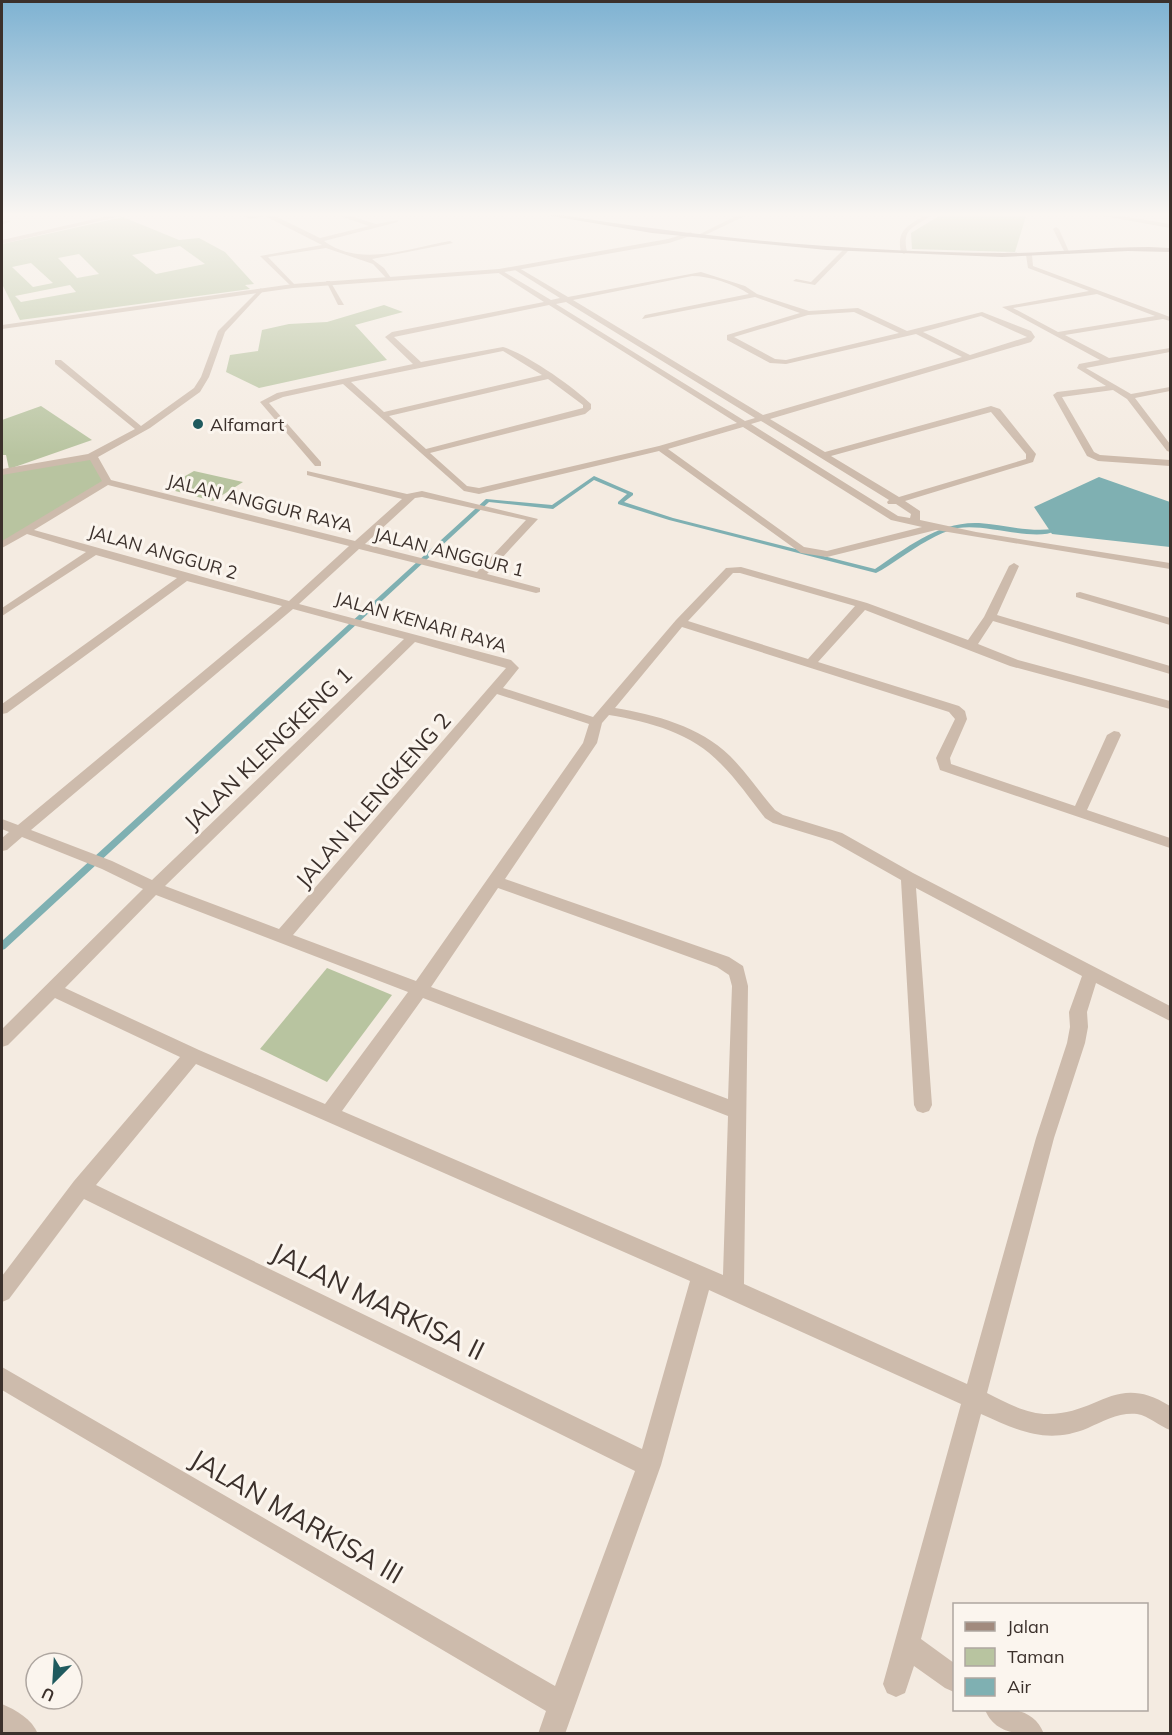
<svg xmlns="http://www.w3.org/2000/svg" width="1172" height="1735" font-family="Mulish,sans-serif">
  <rect width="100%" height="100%" fill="#f4ebe1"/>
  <g fill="#b8c4a0" fill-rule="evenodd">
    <path d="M944,213L1026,216L1015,252L912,249L911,233Z"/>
    <path d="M123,217L179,240L199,238L225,252L254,284L245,285L250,289L20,320L2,284V244ZM180,246L205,264L156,274L132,255ZM79,254L99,274L77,278L58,258ZM31,263L53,283L33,287L12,267ZM70,285L76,292L21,302L15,296Z"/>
    <path d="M384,305L403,312L355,325L387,360L259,388L226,372L230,355L258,351L262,330L289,324L327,322Z"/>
    <path d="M41,406L92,440L9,469L6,455H2V420Z"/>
    <path d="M92,455L107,482L2,545V472Z"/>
    <path d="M194,471L243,482L213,501L164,488Z"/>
    <path d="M327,968L392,995L327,1082L260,1049Z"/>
  </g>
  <path fill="#7fb0b2" d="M1099,477L1170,502V547L1052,534L1034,507Z"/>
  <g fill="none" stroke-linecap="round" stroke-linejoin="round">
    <path fill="#7fb0b2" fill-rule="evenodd" d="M594,476L633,493V495L624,502L673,518L875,569C906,548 939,521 979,523C1004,525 1028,532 1053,529L1056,531C1033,542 987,523 958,528C937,533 918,546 900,558C892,563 884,569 876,573L669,520L618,504V502L627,494L594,480L553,509L489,502L5,949L2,950V941L486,499L552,505Z"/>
    <g fill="#cdbbac" fill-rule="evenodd">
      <path d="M121,213H134L2,244V240Z"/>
      <path d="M238,213H269L320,238L369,226L331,213H341L376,224L398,220V222L324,241C360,268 409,248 450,241L453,243L372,259L384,268L391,278L388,280L373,264L326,248L268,257L295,285L293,288L260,256L322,245L265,216L250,219Z"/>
      <path d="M402,213H412L414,215L411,217Z"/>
      <path d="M742,213H751L703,236L698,235Z"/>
      <path d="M910,213L930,216C913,229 902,227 907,252L904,254L901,252C897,232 905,227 922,217Z"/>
      <path d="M1087,213H1103L1170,224V228Z"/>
      <path d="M6,220L11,221L2,225V221Z"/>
      <path d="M1056,227L1059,229L1070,254L1065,253L1053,229Z"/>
      <path d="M844,249L849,250L815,285L793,281L796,279L811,282Z"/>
      <path d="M1029,253L1032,255L1033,266L1170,317V321L1163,319L1065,335L1109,358L1170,348V352L1086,368L1131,394L1170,387V391L1135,398L1170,444V452L1167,451L1127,399L1113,390L1062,397L1094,452L1100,455L1170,460V466L1098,461L1087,456L1053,395L1057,392L1106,386L1077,368L1079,364L1100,360L1002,307L1089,291L1028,268L1026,255ZM1097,294L1155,316L1058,332L1013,308Z"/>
      <path d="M515,268H519L568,297L701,272L745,286L757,294L809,311L858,308L907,331L982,312L1031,331L1035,337L1031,342L770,419L825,452L991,406L1000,409L1036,454L1033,462L905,501L920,511V520L976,532L1170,563V569L936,530L827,557L801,553L659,451L479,494L464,491L343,384L283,397L269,403L321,462V466H315L260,402L277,393L413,364L385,337L392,332L544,302L497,272V270H501L551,300L560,298L515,270ZM692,276C710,276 734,284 749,294L645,315L642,319L755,297L800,313L727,335V340L770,363L786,364L916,334L962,357L763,415L573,300ZM566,302L755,418L745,421L556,304ZM549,305L737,423L659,446L479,488L467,486L430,453L585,414L591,409V404C574,387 525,353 503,347L421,362L394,337ZM854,312L899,333L786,360L775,359L734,337L808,315ZM981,316L1027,337L970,355L923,332ZM503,351L542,375L384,412L351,382ZM548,379L583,405V408L426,449L389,416ZM991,412L1026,454V459L899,497L831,456ZM761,421L889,500L887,502L888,504H896L911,514L910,518L898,516L751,424ZM743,427L891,520L922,527L827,551L804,547L668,449Z"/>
      <path d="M326,281H330L344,305H338Z"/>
      <path d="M261,288L263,291L225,332L209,377L200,392L150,428L98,457L111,480L355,541L402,499L307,475V471L407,494L422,491L538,519L487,574L540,588V592L536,593L359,549L299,604L511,660L519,668L503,688L593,717L676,620L726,568L741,567L867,603L968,640L984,617L1009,566L1014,563L1019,566L997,615L1170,666V674L993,621L978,644L1018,660L1170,701V709L1010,666L865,610L818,662L959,706L965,711L967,719L950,758L951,764L1075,806L1107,735L1114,731L1119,732L1121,735L1087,810L1170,838V848L940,770L936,758L955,719L949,712L682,627L615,708C656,715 699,726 730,756C747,773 760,793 775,810L783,815L842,833L913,873L1170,1006V1021L1096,983L1087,1012L1088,1027L1085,1043L1054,1138L987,1393C1005,1402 1026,1414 1048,1414C1099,1414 1116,1372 1170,1406V1430C1159,1426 1149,1416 1137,1414C1120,1412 1103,1421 1088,1428C1047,1445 1019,1431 981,1414L921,1639L954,1663V1692L945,1688L914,1666L905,1693L896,1697L887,1693L883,1684L961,1404L709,1290L661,1465L565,1734H538L546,1711L2,1390V1367L555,1686L635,1471L84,1199L9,1299L2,1302V1276L74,1181L180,1057L55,998L8,1045L2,1047V1029L143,889L102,869L22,837L7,850L2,851V838L9,832L2,829V819L18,825L282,606L187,581L7,713L2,714V704L177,578L96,555L2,616V608L86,552L27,534L2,548V541L102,481L90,460L2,475V469L88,454L135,429L55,364V360H61L141,426L194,388L201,377L218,331ZM108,485L349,546L289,601L34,530ZM422,497L526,520L477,572L365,544L415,498ZM733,573H740L855,606L808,659L688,621ZM293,609L404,639L152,880L112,861L31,830ZM415,642L506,668L279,929L165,886ZM497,694L589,724L583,743L416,981L293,935ZM609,715C650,722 692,733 721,764C737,780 751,800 765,818L773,823L832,841L901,880L914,1105L917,1111L923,1113L929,1111L932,1105L916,888L1082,976L1069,1012L1070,1027L1067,1043L1036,1138L967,1384L744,1284L748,986L743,966L729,957L505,879L597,743L602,723ZM498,888L717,967L729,975L732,986L728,1099L431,987ZM156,895L408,992L325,1104L199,1050L65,988ZM423,998L728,1116L723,1275L342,1111ZM196,1064L690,1281L642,1449L96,1185Z"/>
      <path d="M1080,592L1170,618V625L1076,597V593Z"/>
      <path d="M2,1704C16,1710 32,1719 38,1734L2,1733Z"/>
      <path d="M985,1710C1008,1707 1034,1708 1044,1734C1019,1734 996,1735 985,1710Z"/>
    </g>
    <path fill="#cdbbac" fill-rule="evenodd" d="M691,232L693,235L669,243L499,273L293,288L2,329V325L293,284L499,269L668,239Z"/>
    <path fill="#a18a7d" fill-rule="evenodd" d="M534,213H550C700,238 852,252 1004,253C1052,253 1101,247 1149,247L1170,248V252L1128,251L1002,257L827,250L652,233Z"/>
  </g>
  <linearGradient id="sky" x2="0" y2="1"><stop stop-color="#7eb2d2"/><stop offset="0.47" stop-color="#faf6f2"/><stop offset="1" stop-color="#faf6f2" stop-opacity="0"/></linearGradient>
  <rect width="1172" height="456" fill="url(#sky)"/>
  <circle fill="#1f5a5e" stroke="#fbf5ee" stroke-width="2" cx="198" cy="424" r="6"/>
  <g text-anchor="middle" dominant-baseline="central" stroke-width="6" stroke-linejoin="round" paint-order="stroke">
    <g font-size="18" fill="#3b302b" stroke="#fbf5ee" text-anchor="start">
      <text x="210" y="424">Alfamart</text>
    </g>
    <g font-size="18" fill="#3b302b" stroke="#fbf5ee">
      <text transform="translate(260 503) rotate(14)">JALAN ANGGUR RAYA</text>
      <text transform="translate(163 552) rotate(16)">JALAN ANGGUR 2</text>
      <text transform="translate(449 552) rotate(14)">JALAN ANGGUR 1</text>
      <text transform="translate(421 622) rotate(16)">JALAN KENARI RAYA</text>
    </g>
    <g font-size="22" fill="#3b302b" stroke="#fbf5ee">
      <text transform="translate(268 748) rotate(-44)">JALAN KLENGKENG 1</text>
      <text transform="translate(373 800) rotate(-49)">JALAN KLENGKENG 2</text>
    </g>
    <g font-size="27" fill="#3b302b" stroke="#fbf5ee">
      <text transform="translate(378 1301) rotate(26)">JALAN MARKISA II</text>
      <text transform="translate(297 1516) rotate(30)">JALAN MARKISA III</text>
    </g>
  </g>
  <rect width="1172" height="1735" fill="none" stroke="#3b302b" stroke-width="6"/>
  <rect x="953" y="1603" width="195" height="108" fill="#fbf5ee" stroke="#aea6a0" stroke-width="1.5"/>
  <rect x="965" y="1622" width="30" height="9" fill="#a18a7d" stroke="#aea6a0" stroke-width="1.5"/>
  <text x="1007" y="1633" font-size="18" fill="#3b302b">Jalan</text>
  <rect x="965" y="1648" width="30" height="18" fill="#b8c4a0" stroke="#aea6a0" stroke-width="1.5"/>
  <text x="1007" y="1663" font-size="18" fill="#3b302b">Taman</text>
  <rect x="965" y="1678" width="30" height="18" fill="#7fb0b2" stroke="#aea6a0" stroke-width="1.5"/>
  <text x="1007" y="1693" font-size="18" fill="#3b302b">Air</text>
  <g transform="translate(54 1681) rotate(204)"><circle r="28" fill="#fbf5ee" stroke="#aea6a0" stroke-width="1.5"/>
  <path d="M0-4.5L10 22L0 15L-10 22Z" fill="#1f5a5e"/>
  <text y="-9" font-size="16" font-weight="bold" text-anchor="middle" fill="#3b302b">U</text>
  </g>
</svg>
